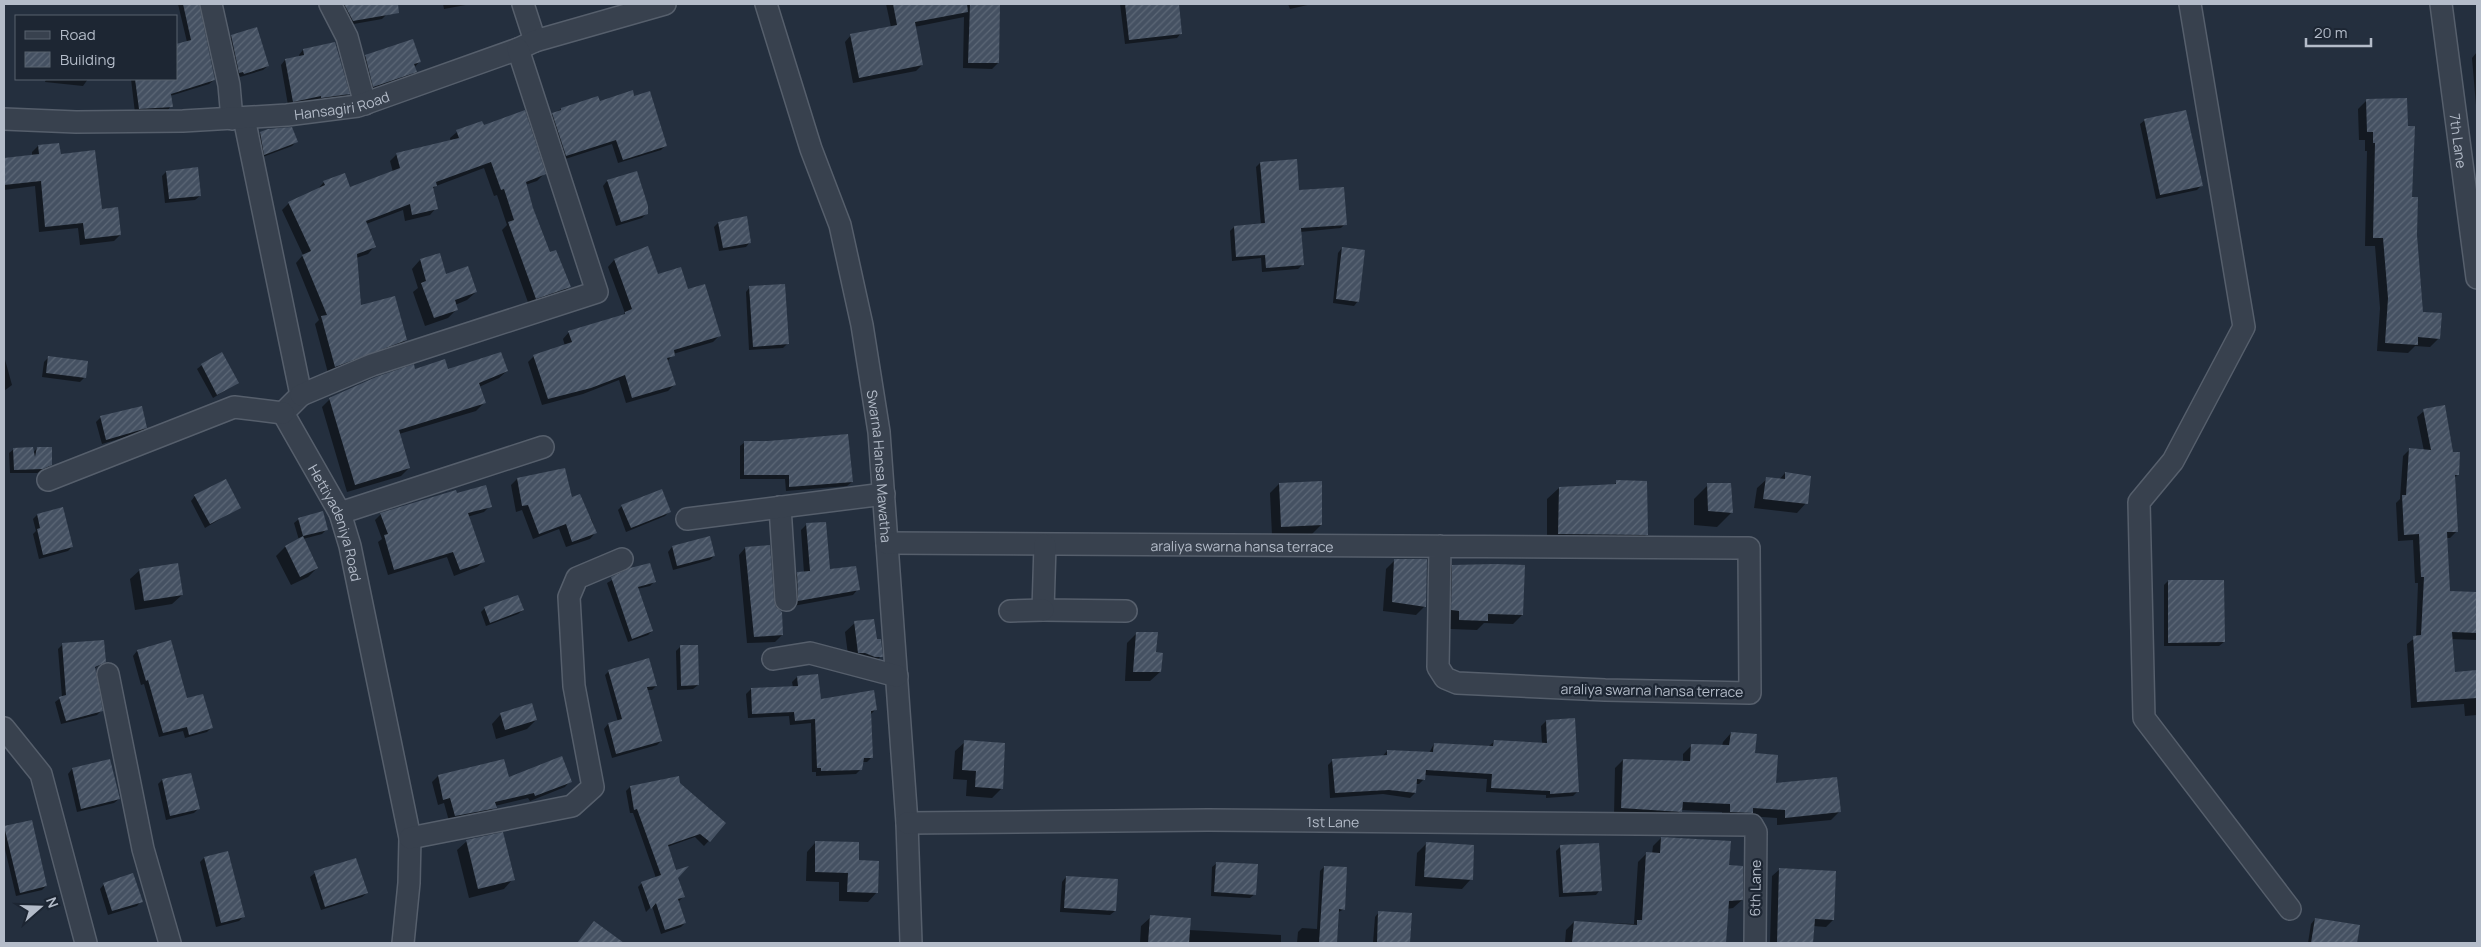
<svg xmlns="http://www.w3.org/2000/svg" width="2481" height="947" font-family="Manrope,sans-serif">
  <defs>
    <pattern id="building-hatch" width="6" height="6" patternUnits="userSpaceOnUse" patternTransform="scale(1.25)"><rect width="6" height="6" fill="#455162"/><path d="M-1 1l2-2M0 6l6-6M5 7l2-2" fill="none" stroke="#5d6877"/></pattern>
  </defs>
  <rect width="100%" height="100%" fill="#242f3e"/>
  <g fill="#0007">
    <path d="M178,4H198L214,80L209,84L170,96L171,106L167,111L135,113L131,79H176L187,42Z"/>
    <path d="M336,4H385L387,14L382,19L348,25Z"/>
    <path d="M443,4H471L444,9Z"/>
    <path d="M886,4H999L998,63L992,69L963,68L964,17L914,27L922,65L916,71L853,83L845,42L851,35L891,27Z"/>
    <path d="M1120,4H1177L1181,33L1177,38L1125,44Z"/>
    <path d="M1288,4H1312L1290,9Z"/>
    <path d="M231,36L268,66L263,70L240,77L239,75L235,76L227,41Z"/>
    <path d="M303,50L348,94L344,98L317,102L316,100L288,105L281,65L285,60L300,57L299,55Z"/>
    <path d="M2477,52V117L2472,58Z"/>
    <path d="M365,56L419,62L414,68L415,71L406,81L364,96L356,65Z"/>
    <path d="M46,79H88L83,86L45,82Z"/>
    <path d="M634,97L665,146L661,150L618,163L612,144L562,160L548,118L553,114L561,109Z"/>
    <path d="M2367,100L2411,198L2422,313L2439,338L2430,347L2415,346L2408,353L2377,351L2380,308L2375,246H2365L2367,151H2365V140H2359L2358,109Z"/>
    <path d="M2145,120L2201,186L2197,190L2156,199L2140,124Z"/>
    <path d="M483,127L544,174L537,181L525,185L532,209L549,254L569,287L562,294L529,305L502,230L507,225L497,195L494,196L484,168L436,186L432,189L436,208L430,215L405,221L403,210L366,224L374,247L368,254L356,258L360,307L406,340L399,347L328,373L315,324L319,320L296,263L303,255L282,210L289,203L317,190L324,182L349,188L393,172L390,161L397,154L451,142L450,138L457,132Z"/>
    <path d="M260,133L297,141L292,146L260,158L256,138Z"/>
    <path d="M58,144L59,155L120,235L114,241L80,245L78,228L39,232L35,186L4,190V159L32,156V152L38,146Z"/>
    <path d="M1260,163L1345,224L1341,228L1300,232L1303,264L1298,269L1262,272L1261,258L1232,261L1230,231L1234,227L1261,225L1256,167Z"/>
    <path d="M166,172L200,196L195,200L165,203L162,176Z"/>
    <path d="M607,181L647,213L642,218L616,226L603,186Z"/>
    <path d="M718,223L750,242L746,247L719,251L714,227Z"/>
    <path d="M647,248L658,276L687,291L720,335L713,342L673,354L667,362L674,385L668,391L626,403L619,380L583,394L542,405L528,362L534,356L565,346L563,339L569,332L622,316L625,313L608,267L614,260Z"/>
    <path d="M1342,248L1358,301L1354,306L1333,303L1338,253Z"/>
    <path d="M439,254L446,276L476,292L467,300L455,305L457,309L448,318L425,326L413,292L418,288L412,269L420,260Z"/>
    <path d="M750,287L787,344L783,348L749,350L746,292Z"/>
    <path d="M4,356L12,385L4,391Z"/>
    <path d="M48,358L84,378L80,382L42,377L44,362Z"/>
    <path d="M202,365L237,383L213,398L197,369Z"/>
    <path d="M414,371H507L499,378L479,387L484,403L476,411L399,434L409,468L401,476L347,492L322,407L330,399Z"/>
    <path d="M2424,411L2458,474L2454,478L2457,531L2450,538H2446L2449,592L2477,594V640L2451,639L2453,673L2477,671V715L2465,716L2464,704L2411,708L2407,644L2416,637L2418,583H2415L2413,540L2398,541L2396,503L2400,499L2403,456L2409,450L2424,451L2417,417Z"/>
    <path d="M101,417L146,427L142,432L102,444L96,422Z"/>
    <path d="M745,442L852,482L847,486L786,491L785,479H740V446Z"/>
    <path d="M37,448L51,464L47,469L37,473H10L9,453L14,449L33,453Z"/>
    <path d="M1785,473L1806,503L1797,513L1754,508L1757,488L1767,479L1779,480Z"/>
    <path d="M517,479L571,499L588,518H591L596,532L590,539L566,547L559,529L533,539L522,510L516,512L511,485Z"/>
    <path d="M1617,482L1647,534L1635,546H1547V499L1559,488L1613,486Z"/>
    <path d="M1279,484L1321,525L1312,534L1272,535L1270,493Z"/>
    <path d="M1708,485L1731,513L1717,527L1694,525V499Z"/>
    <path d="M456,494L490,506L484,512L467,517L483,562L477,567L454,576L447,557L388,575L378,542L382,539L375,520L381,514Z"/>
    <path d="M195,496L240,507L205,528L191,501Z"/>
    <path d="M622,506L669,512L665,516L626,532L618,510Z"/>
    <path d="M37,515L72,547L68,551L39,559L33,534L36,531L33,519Z"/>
    <path d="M299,519L326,530L322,534L303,539L317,568L308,577L291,585L276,556L285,547L299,540L294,523Z"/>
    <path d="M806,525L829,571L858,589L853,595L793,606L792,579L797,574L804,573L801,530Z"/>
    <path d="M672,547L714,556L710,560L673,570L668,552Z"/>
    <path d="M745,548L772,601L782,635L775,642L747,643L739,555Z"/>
    <path d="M1395,560L1425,606L1416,615L1383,611L1386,569Z"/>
    <path d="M1453,566L1522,615L1513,624L1484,623L1477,630L1450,629V620L1443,619V576Z"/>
    <path d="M630,569L654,582L650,586L637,589L652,631L648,635L628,642L607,583Z"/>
    <path d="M140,570L182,595L172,604L135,610L130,579Z"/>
    <path d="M2168,581L2224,642L2219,646H2164V585Z"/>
    <path d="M485,608L523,610L518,614L486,626L481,612Z"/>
    <path d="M855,623L876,641L881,656L872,665L849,662L845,632Z"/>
    <path d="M1136,634L1155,654L1160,672L1150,681H1125L1127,643Z"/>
    <path d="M63,644L105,661L94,669L101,711L97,715L61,724L55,702L62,697L58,649Z"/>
    <path d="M680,647L698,685L693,689L677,690L676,651Z"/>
    <path d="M137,651L187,700L211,728L207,732L185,738L183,731L159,737L144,684L141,685L133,656Z"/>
    <path d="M609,671L656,686L652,690H647L661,741L657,745L612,758L604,729L608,724L618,722L605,675Z"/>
    <path d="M797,677L820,701L875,710L870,715L872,757L867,762H862L861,769L856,774L816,776V772H812L811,723L790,725L789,716L748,718L746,694L751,689L793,687L792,682Z"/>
    <path d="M501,714L536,720L527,729L496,739L492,724Z"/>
    <path d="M1546,721L1578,791L1573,796L1546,798V795L1486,792L1487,779L1424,775V779L1419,784H1416L1415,793L1410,798L1383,794L1330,798L1328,765L1333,760L1382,757L1387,751L1429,753L1434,744L1489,746L1494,742L1542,744L1541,726Z"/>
    <path d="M1731,733L1754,754L1775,784L1839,812L1831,820L1777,825V818L1747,816L1722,820V812L1681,810L1673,820L1614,816L1615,768L1623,760L1683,762V754L1691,746H1722L1723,742Z"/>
    <path d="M965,742L1002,788L992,798L966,796L967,780L953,779L955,751Z"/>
    <path d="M503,760L508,779L570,781L565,787L530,801L528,798L495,806L490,813L449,821L444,803L438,805L432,782L438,776Z"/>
    <path d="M109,761L119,799L114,803L77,812L68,774L72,769Z"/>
    <path d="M190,774L198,809L194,813L166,820L158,784L162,780Z"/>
    <path d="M679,783L725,823L704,846L695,837L667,847L683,897L678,902L685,923L681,927L661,934L652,906L646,912L638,887L642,883L656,878L633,813H630L626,791L630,787Z"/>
    <path d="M5,827L46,886L42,890L16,896L4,845Z"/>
    <path d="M1661,838L1728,866L1742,900L1733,908L1727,909L1725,943H1565L1566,930L1574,922L1634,924L1638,862L1646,854H1652L1653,846Z"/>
    <path d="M467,841L513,879L504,889L469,898L457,850Z"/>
    <path d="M816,842L857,862L877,892L868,902L839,901V882L806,881L807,852Z"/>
    <path d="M1426,844L1471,879L1462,889L1415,886L1417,853Z"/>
    <path d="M1560,847L1600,890L1596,895L1559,897L1556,851Z"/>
    <path d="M227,852L243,917L239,921L216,927L200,862L204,858Z"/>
    <path d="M1217,863L1255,894L1250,898L1211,896L1212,867Z"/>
    <path d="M1324,867L1344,909L1337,913L1335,943H1297L1298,932L1302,928L1317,929L1320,871Z"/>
    <path d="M1780,869L1833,920L1826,927L1813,926L1812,943H1770L1772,876Z"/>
    <path d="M315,873L367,893L362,897L321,910L310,877Z"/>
    <path d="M1066,877L1115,911L1110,915L1060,912L1062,882Z"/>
    <path d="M104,884L141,901L137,906L108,915L100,889Z"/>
    <path d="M1379,912L1410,915L1409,943H1373L1375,917Z"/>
    <path d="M1151,917L1189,930L1281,935V943H1140L1141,926Z"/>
    <path d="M2315,919L2358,926L2355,943H2308L2311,924Z"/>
  </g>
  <g fill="url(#building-hatch)">
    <path d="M183,4H199L215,80L171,94L173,107L139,109L135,79H176V44L191,40Z"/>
    <path d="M344,4H398L399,13L353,21Z"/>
    <path d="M893,4H967L968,12L915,22L923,65L859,78L850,34L897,25Z"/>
    <path d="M970,4H1000L999,63H968Z"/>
    <path d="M1125,4H1179L1182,34L1129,40Z"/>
    <path d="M257,27L269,66L244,74L243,72L239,73L231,35Z"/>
    <path d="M413,39L421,62L414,64L417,72L373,87L365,55Z"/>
    <path d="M335,42L350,94L321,98V96L293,102L285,59L304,55L303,49Z"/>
    <path d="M633,90L634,96L650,91L667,146L623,160L616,140L566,156L552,113L561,110V108L598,96L600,101Z"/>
    <path d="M2407,98L2408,126H2415L2412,197H2418L2417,235L2423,312L2442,313L2440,339L2418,337V345L2385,343L2388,298L2383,238H2373L2375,143H2373V132H2367L2366,99Z"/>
    <path d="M525,110L546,174L526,182L533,208L550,252L556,250L571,287L536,299L508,222L514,220L504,189L501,190L491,162L436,182L437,186L433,187L438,209L412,215L410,204L366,221L376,247L357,254L361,305L395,296L407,340L335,367L321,316L327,315L302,255L311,251L288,202L325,185L323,181L345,173L350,187L400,168L396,153L459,138L456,130L482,121L484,125Z"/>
    <path d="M2186,110L2203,186L2160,195L2144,119Z"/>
    <path d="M292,127L298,142L264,155L260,132L268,129Z"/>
    <path d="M59,143L61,154L95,150L102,209L118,207L121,235L85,239L83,223L45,227L41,181L4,185V158L39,154L38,145Z"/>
    <path d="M1297,159L1299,190L1344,187L1347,225L1301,228L1304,265L1266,268L1265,255L1236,257L1234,226L1265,223L1260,162Z"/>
    <path d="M198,167L201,196L169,199L166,171Z"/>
    <path d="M637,171L648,206V214L621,222L607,180Z"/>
    <path d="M747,216L751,243L723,248L718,222Z"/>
    <path d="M648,246L658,274L681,267L688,289L705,284L721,336L674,350L675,356L667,358L676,385L632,398L625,375L591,388L548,399L533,355L572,342L568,331L625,314V312L632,309L614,259Z"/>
    <path d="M1342,247L1365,250L1359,302L1336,299Z"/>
    <path d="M440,253L446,274L468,266L477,292L455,300L458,310L434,318L421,283L426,281L420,259Z"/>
    <path d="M785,284L789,344L753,347L749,286Z"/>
    <path d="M222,352L239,383L217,395L201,364Z"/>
    <path d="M501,352L508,371L479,383L486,403L399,430L410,468L355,485L329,398L376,377L414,364L415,369L445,359L448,369Z"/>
    <path d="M48,356L88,361L86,378L46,373Z"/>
    <path d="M2445,405L2453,452H2460L2459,475H2455L2458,532H2447L2450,591L2477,592V633L2452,632L2455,672L2477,670V698L2417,702L2413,636L2421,635L2424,577H2421L2419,534L2404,535L2402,495H2406L2409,448L2431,450L2423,409Z"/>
    <path d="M142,406L147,428L106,440L100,416Z"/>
    <path d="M848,434L853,482L789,487V475H744V441H768Z"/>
    <path d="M33,447L35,457L37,447H52V465L43,469L14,470L13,448Z"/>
    <path d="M565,468L572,497L580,494L597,533L572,542L566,524L539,534L528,505L522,506L517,478Z"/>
    <path d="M1785,472L1811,476L1808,504L1763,499L1766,477L1785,479Z"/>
    <path d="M226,479L241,508L210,524L194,495Z"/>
    <path d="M1616,480L1647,481L1648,535L1558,534L1559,487L1616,484Z"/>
    <path d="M1322,481V525L1281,527L1279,483Z"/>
    <path d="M1707,483H1731L1733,513L1708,511Z"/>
    <path d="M486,485L492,507L468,513L485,562L460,570L453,552L394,570L384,535L388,534L380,513L456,490L457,493Z"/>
    <path d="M662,489L671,512L631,528L621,505Z"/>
    <path d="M63,507L73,547L43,555L37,529L40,528L37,514Z"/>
    <path d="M323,511L328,530L303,536L298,518Z"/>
    <path d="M826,522L830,569L856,566L860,590L798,601L797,572L810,571L806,523Z"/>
    <path d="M303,536L318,568L300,577L285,546Z"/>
    <path d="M710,536L715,556L677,566L672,546Z"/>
    <path d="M770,545L774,601L776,607L782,612L783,635L754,637L745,547Z"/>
    <path d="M1394,559H1427L1426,607L1392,602Z"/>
    <path d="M178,563L183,595L144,601L139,569Z"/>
    <path d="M650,563L656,582L638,587L653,631L632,639L611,577L630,568Z"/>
    <path d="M1495,564L1525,565L1523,615L1488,614V621L1459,620V611L1451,610L1452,565Z"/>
    <path d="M2168,580H2224L2225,642L2168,643Z"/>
    <path d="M518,595L524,610L490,623L484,607Z"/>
    <path d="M874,619L877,639H881L883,657H875L865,653H858L854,621Z"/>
    <path d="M1136,632H1158L1156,652L1163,653L1161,672H1133Z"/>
    <path d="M104,640L106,662L95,667L103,711L66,721L59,697L66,695L62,643Z"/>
    <path d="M171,640L187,698L203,694L213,728L189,735L187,727L163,733L148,680L146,681L137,650Z"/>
    <path d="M680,645H698L699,685L681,686Z"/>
    <path d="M649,658L657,686L647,687L662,741L616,754L608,723L622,719L608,670Z"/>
    <path d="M818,674L821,699L874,690L877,710L871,711L873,758H864L862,770L821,771V768H817L815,719L795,721L794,712L752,714L751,688L798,686L797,676Z"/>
    <path d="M532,703L537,720L505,730L500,713Z"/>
    <path d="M1575,718L1579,792L1550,794V791L1491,788L1492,774L1426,770L1425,780L1417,779L1416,793L1389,790L1335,793L1332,759L1387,755V750L1433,752L1434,743L1493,746L1494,740L1547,743L1546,720Z"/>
    <path d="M1731,732L1757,734L1755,753L1778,755L1776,783L1837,777L1841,812L1785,818V810L1753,808V813L1730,812V804L1683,802L1682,812L1621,808L1623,759L1690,761L1691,744L1729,745Z"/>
    <path d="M964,740L1005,743L1003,789L975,787L976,771L962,770Z"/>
    <path d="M562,756L572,782L535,796L534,793L495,802L497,808L455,816L450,798L443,800L438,775L504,759L509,777Z"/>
    <path d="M110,759L120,799L81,809L72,768Z"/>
    <path d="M191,773L200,809L170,816L162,779Z"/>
    <path d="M679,776L680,783L726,823L710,842L700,834L668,845L676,870L689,866L678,878L685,897L678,899L686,923L665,930L656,903L651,909L641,882L661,875L637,809L634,810L630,786Z"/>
    <path d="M32,820L47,886L20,893L4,826Z"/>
    <path d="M503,832L515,880L478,889L466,840Z"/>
    <path d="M1661,837L1731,841L1729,865L1743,866V900L1729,901L1726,943H1572L1574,921L1637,925V920H1642L1646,852L1660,853Z"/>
    <path d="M815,841L859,842V860L879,861L878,893L847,892L848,873L815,872Z"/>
    <path d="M1426,842L1474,845L1473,880L1424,877Z"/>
    <path d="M1599,843L1602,891L1563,893L1560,845Z"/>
    <path d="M228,851L245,917L221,923L204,857Z"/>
    <path d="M356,858L368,893L325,907L314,871Z"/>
    <path d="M1216,862L1258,864L1256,895L1214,892Z"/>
    <path d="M1324,866L1347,867L1345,910L1339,909L1337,943H1319Z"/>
    <path d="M1779,868L1836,871L1834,920L1815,919L1813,943H1777Z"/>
    <path d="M133,873L143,902L112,911L103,883Z"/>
    <path d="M1066,876L1118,879L1116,911L1064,908Z"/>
    <path d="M1378,911L1412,913L1410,943H1377Z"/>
    <path d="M1150,915L1191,918L1189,943H1148Z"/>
    <path d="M2315,918L2360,925L2357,943H2311Z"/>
    <path d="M594,921L624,943H577Z"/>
  </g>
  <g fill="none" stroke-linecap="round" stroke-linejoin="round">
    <g stroke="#565f6c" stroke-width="24">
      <g id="minor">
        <path d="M211,4L229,85L232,119"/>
        <path d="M330,4L347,37L365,104"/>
        <path d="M523,4L535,41"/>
        <path id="s1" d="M766,4L811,149L840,225L862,325L879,432L907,823L911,943"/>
        <path d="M2190,4L2244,327L2173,461L2139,502L2144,718L2290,909"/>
        <path id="s2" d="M2441,4L2477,278"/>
        <path id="s3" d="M244,118L301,395L283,413L340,513L350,546L410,838L409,883L403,943"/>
        <path id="s4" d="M4,119L76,122L183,121L287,115L358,106L518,49L535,41L665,4"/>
        <path d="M301,395L372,365L597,292L518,49"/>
        <path d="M48,480L234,407L283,413"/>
        <path d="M780,507L786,600"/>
        <path d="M340,513L543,447"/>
        <path d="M687,519L884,494"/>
        <path id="s5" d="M887,543C1175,546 1462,546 1749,548L1750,693L1605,690L1457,683L1445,678L1438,667L1440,546"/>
        <path d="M1045,545L1043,610L1126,611"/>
        <path d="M1010,611L1043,610"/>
        <path d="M773,659L810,653L897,676"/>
        <path d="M108,674L143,849L170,943"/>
        <path d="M4,728L41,774L86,943"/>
        <path id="s6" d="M907,823L1208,820L1752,825L1756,832L1755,943"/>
        <path d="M410,838L572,806L593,787L574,686L569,597L577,578L622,559"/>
      </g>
    </g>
    <use href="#minor" stroke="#38414e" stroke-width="21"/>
  </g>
  <g text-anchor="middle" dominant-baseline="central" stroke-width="4.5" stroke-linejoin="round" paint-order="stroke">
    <g font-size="14" fill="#b4bcc9" stroke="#1d2633">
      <text stroke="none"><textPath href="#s4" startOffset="339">Hansagiri Road</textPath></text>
      <text stroke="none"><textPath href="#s2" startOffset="138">7th Lane</textPath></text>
      <text stroke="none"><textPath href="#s1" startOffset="478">Swarna Hansa Mawatha</textPath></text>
      <text stroke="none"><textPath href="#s3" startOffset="431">Hettiyadeniya Road</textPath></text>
      <text stroke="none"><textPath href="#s5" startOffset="355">araliya swarna hansa terrace</textPath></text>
      <text transform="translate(1652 690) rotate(1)">araliya swarna hansa terrace</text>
      <text stroke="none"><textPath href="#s6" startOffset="426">1st Lane</textPath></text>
      <text transform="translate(1755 888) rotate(-89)">6th Lane</text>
    </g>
  </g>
  <rect width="2481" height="947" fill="none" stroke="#b4bcc9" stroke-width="10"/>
  <rect x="15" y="15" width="162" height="65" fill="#1d2633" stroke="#59626f"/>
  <rect x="25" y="31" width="25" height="8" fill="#38414e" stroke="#59626f"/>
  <text x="60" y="40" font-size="15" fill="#b4bcc9">Road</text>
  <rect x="25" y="52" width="25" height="15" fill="url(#building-hatch)" stroke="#59626f"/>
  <text x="60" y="65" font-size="15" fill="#b4bcc9">Building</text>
  <g transform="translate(40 907) rotate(70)" stroke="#1d2633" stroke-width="4" paint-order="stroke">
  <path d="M0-4L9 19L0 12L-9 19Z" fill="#b4bcc9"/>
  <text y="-8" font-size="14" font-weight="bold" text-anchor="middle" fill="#b4bcc9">N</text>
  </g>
  <path d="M2306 38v8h65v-8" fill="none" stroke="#b4bcc9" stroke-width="2.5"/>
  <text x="2314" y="38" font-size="15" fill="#b4bcc9" stroke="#1d2633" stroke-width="4" paint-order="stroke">20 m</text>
</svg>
